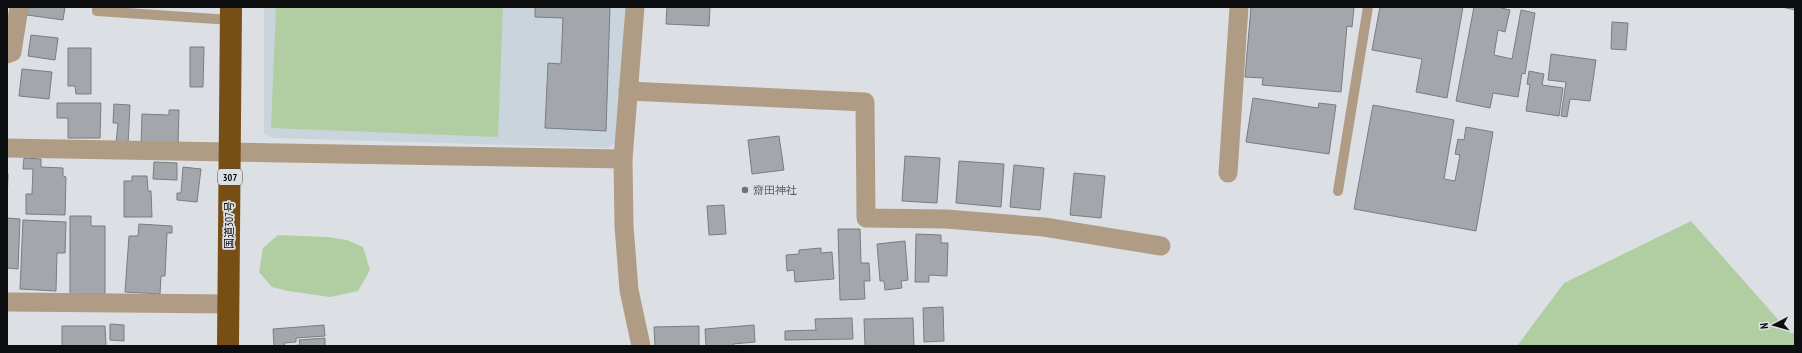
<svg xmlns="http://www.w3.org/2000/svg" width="1802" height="353" font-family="'PT Sans Narrow','Noto Sans JP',sans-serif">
  <rect width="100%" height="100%" fill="#dce0e4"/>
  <path fill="#cad4dd" d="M264,7H625L618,140L609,148L272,138L264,133Z"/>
  <g fill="#b1cda2">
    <path d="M276,7H503L498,137L271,128Z"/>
    <path d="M1691,221L1790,333L1795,332V346H1517L1564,283Z"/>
    <path d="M278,235L328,237L347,240L363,247L370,270L358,291L330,297L288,291L272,287L259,272L263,248Z"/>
  </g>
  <g fill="#a3a6aa" stroke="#797c80">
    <path d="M28,7H65L63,20L27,15Z"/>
    <path d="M535,7H610L606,131L545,128L548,63L561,64L563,18L535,17Z"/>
    <path d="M667,7H710L709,26L666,24Z"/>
    <path d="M1251,7H1354L1352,27L1347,26L1341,92L1262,85L1263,78L1245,77Z"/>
    <path d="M1380,7H1463L1447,98L1416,92L1422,59L1372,50Z"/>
    <path d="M1474,7H1501V8L1510,10L1505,32L1498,30L1494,55L1512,59L1521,10L1535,13L1525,74L1522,73L1518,97L1493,93L1490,108L1456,101Z"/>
    <path d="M1782,7H1795V10Z"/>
    <path d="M1612,22L1628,23L1626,50L1611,49Z"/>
    <path d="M31,35L58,38L55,60L28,56Z"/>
    <path d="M190,47H204L203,87H190Z"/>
    <path d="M68,48H91V94H76L75,86H68Z"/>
    <path d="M1551,54L1596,60L1590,101L1570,99L1567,117L1561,116L1566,82L1548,80Z"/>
    <path d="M22,69L52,72L49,99L19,96Z"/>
    <path d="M1529,71L1544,74L1542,85L1563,88L1559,116L1526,111L1530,85L1527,84Z"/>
    <path d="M1253,98L1318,108L1319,103L1336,105L1329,154L1246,142Z"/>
    <path d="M57,103H101L100,138H68V118H57Z"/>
    <path d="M114,104L130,105L128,145L116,144L118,123H113Z"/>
    <path d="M1373,105L1454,120L1444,179L1455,181L1460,155L1455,154L1458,139L1464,140L1466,127L1493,132L1476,231L1354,209Z"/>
    <path d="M169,110H179L178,146L141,145L142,114L169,115Z"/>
    <path d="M779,136L784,170L752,174L748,140Z"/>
    <path d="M905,156L940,158L937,203L902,201Z"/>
    <path d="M24,158L41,159V167L63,168V176L66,177L65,215L26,214V194H32L33,169H23Z"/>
    <path d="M959,161L1004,164L1001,207L956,203Z"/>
    <path d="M154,162L177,163V180L153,179Z"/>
    <path d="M1014,165L1044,168L1040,210L1010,207Z"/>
    <path d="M183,167L201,169L197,202L177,200V193H181Z"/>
    <path d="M1074,173L1105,176L1101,218L1070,215Z"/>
    <path d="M7,174H8L7,204Z"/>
    <path d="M132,176H147L148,191H151L152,217H124V181H132Z"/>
    <path d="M724,205L726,234L709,235L707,206Z"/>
    <path d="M70,216H91V226H105V294H70Z"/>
    <path d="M7,218L20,219L18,269L7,268Z"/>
    <path d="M23,220L66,222L65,253H57L56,291L20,289Z"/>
    <path d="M139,224L172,226V233H167L165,276H161L160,294L125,292L129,236H138Z"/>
    <path d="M838,229H860L861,263H869L870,281H864L865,299L840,300Z"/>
    <path d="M916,234L941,235V243H948L947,276L929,275V282H915Z"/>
    <path d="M905,241L908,280L901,281L902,288L885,290L884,281H880L877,244Z"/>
    <path d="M821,248V253L832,252L834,279L795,282L794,270L787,271L786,255L799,254V250Z"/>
    <path d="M943,307L944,341L924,342L923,308Z"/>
    <path d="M852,318L853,339L785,340V331L816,330L815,319Z"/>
    <path d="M913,318L914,346H865L864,319Z"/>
    <path d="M110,324L124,325V341L110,340Z"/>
    <path d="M324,325L325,336L296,338V342L284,343L285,346H274L273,329Z"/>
    <path d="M754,325L755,342L733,344V346H706L705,329Z"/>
    <path d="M62,326H105L106,346H62Z"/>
    <path d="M699,326V346H655L654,327Z"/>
    <path d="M325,338V346H288L300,345L299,340Z"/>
  </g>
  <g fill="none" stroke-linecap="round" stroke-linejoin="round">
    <g stroke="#b09c85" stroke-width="10">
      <path d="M97,7V11L231,20"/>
      <path d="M1338,191L1368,7"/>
    </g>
    <g stroke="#b09c85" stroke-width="19">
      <path d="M635,7L623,159L624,226L629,290L641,346"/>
      <path d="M7,54L12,52L19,7"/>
      <path d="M628,91L865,102L866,218L946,219L1044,227L1161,246"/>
      <path d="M7,148L623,159"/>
      <path d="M1228,173L1239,7"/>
      <path d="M7,302L229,304"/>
    </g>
    <path stroke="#774e15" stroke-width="22" d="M228,346L231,7"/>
  </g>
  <circle fill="#6b7280" stroke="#dce0e4" stroke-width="1.5" cx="745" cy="190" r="4"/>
  <g text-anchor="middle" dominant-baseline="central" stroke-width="3.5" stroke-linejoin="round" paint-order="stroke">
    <rect fill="#dce0e4" stroke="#4a4d4f" stroke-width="1" x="218" y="169" width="24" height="16" rx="3"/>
    <g font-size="10" font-weight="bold" fill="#0c0e0f">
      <text x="230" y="177">307</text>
    </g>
    <g font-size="11" fill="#5b616d" stroke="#dce0e4" text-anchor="start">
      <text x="753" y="190">齋田神社</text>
    </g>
    <g font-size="11" fill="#0c0e0f" stroke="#dce0e4">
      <text transform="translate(229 225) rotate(-90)">国道307号</text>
    </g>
  </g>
  <rect width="1802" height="353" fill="none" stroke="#0c0e0f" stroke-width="16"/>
  <g transform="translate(1774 325) rotate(264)" stroke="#dce0e4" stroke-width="3" paint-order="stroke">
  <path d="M0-3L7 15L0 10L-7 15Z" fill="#0c0e0f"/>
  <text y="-6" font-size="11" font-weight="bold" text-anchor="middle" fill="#0c0e0f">N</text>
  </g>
</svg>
